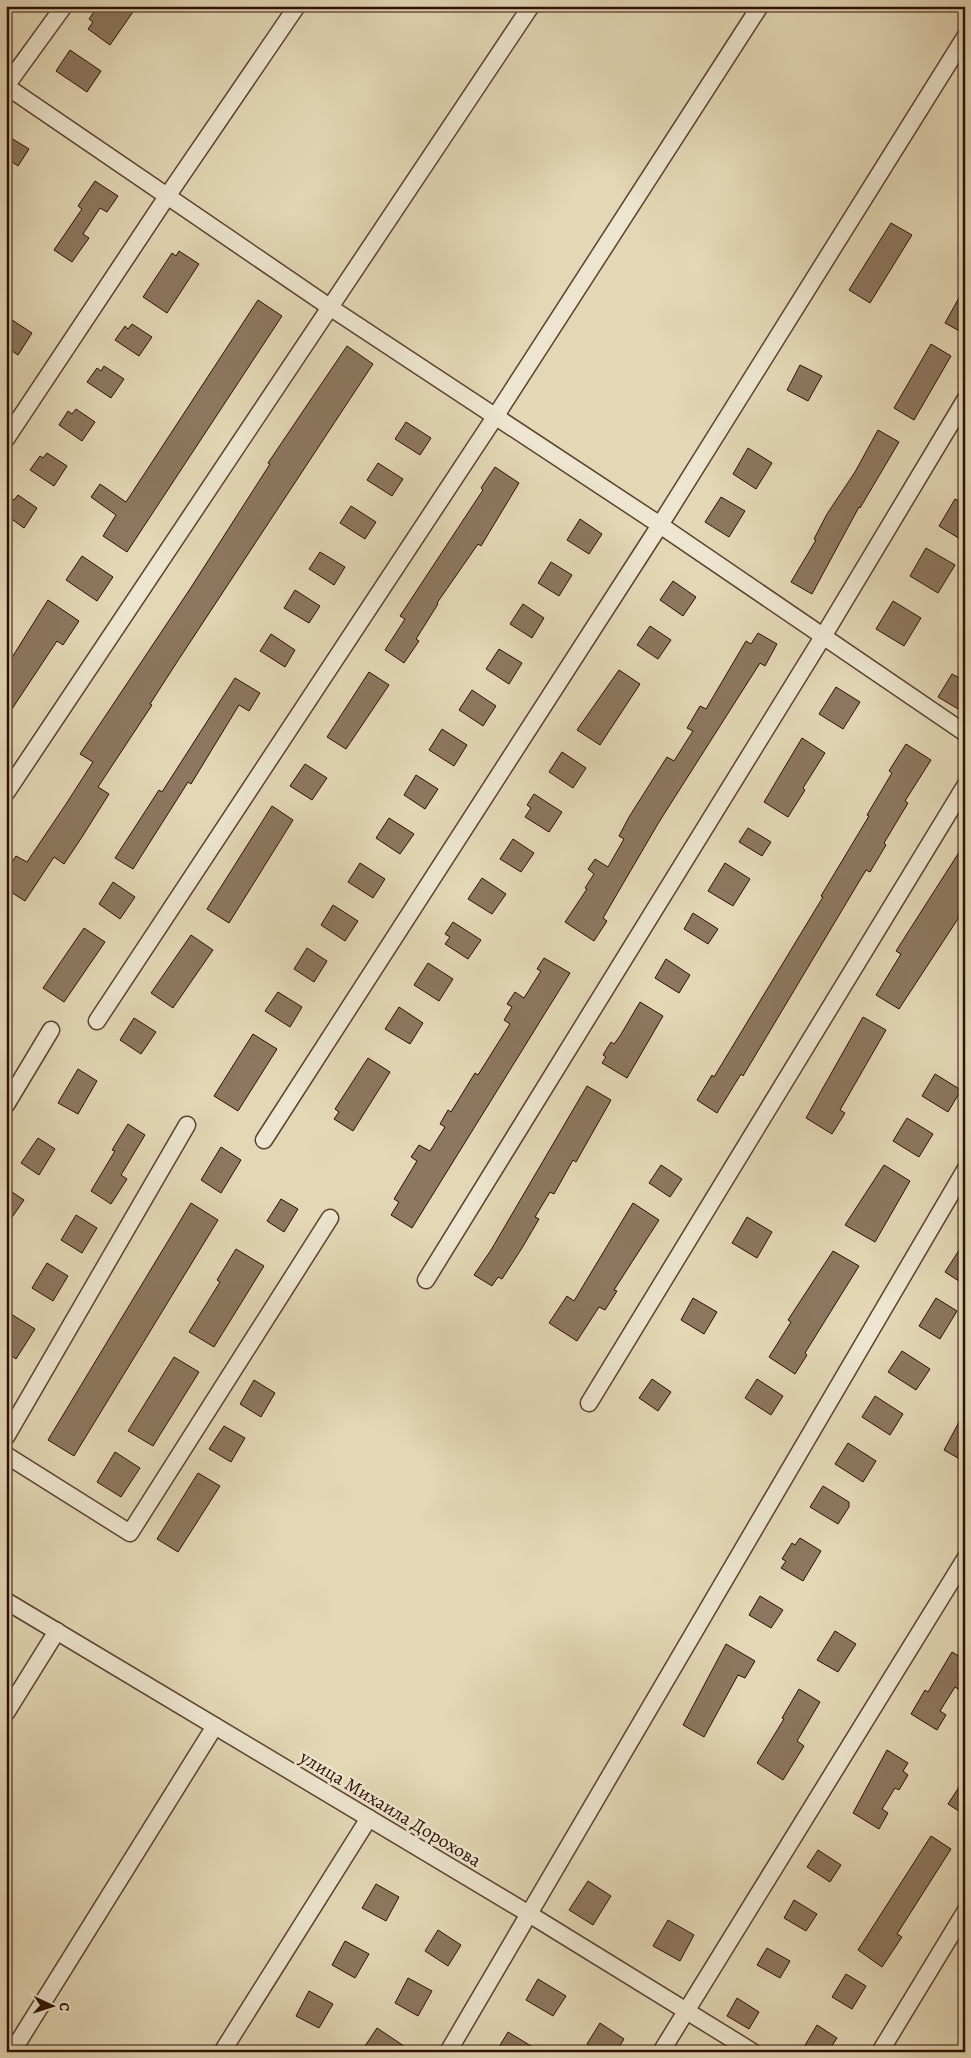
<svg xmlns="http://www.w3.org/2000/svg" width="971" height="2058" font-family="Alegreya,serif">
<style>
.building{fill:#8d7760;stroke:#2f0f04}
.lines{fill:none;stroke-linecap:round;stroke-linejoin:round}
.minor-casing{stroke:#5c4130;stroke-width:19}
.minor{stroke:#ede5cf;stroke-width:16}
.labels{text-anchor:middle;stroke-width:5;stroke-linejoin:round;paint-order:stroke}
.street-label{font-size:19px;fill:#2f0f04;stroke:#ede5cf}
</style>
<rect width="100%" height="100%" fill="#e3d7b5"/>
<filter id="stains"><feTurbulence type="fractalNoise" baseFrequency=".004" numOctaves="4"/><feColorMatrix values="0 0 0 0 .2 0 0 0 0 .09 0 0 0 0 .02 0 0 0 .5 -.17"/></filter>
<radialGradient id="worn" r=".72"><stop offset=".6" stop-color="#630" stop-opacity="0"/><stop offset="1" stop-color="#630" stop-opacity=".3"/></radialGradient>
<g class="building">
<polygon points="98,6 137,6 110,45 88,29 93,22 89,19"/>
<polygon points="70,50 101,71 87,92 56,71"/>
<polygon points="6,135 29,149 18,166 6,158"/>
<polygon points="95,181 118,196 107,212 100,208 83,234 89,238 72,262 54,250 82,209 78,206"/>
<polygon points="891,223 912,235 870,303 849,290"/>
<polygon points="179,251 199,264 167,313 143,297 172,253 176,256"/>
<polygon points="965,287 965,334 945,323"/>
<polygon points="258,300 282,316 127,552 103,536 116,515 91,497 100,484 126,502"/>
<polygon points="6,316 32,333 18,355 6,347"/>
<polygon points="132,324 152,337 139,356 115,340 125,326 128,329"/>
<polygon points="931,344 951,356 914,420 894,408"/>
<polygon points="347,346 373,364 177,662 150,704 152,705 98,787 109,794 82,837 64,864 54,857 25,901 6,889 6,871 16,856 27,862 66,804 93,762 80,754 190,589 270,464 268,463"/>
<polygon points="800,365 822,376 808,401 787,390"/>
<polygon points="104,366 124,379 111,398 87,382 97,368 101,371"/>
<polygon points="76,409 95,422 82,441 59,425 68,411 72,414"/>
<polygon points="406,422 431,438 420,455 395,439"/>
<polygon points="878,430 899,442 860,508 859,507 812,594 791,582 816,540 814,539 827,514 855,472"/>
<polygon points="748,448 772,463 756,489 733,474"/>
<polygon points="47,453 67,466 54,486 30,470 40,456 43,458"/>
<polygon points="378,463 403,479 392,496 367,480"/>
<polygon points="495,467 519,483 481,546 478,544 437,603 438,604 416,639 419,641 404,663 385,650 405,619 400,616 483,490 481,488"/>
<polygon points="6,495 14,500 18,495 37,508 24,528 6,515"/>
<polygon points="721,497 745,511 729,537 705,522"/>
<polygon points="955,499 965,504 965,542 939,526"/>
<polygon points="351,506 376,522 365,539 340,523"/>
<polygon points="580,519 602,534 589,554 567,540"/>
<polygon points="926,548 955,565 938,593 910,576"/>
<polygon points="320,552 345,567 334,585 309,569"/>
<polygon points="82,556 113,577 97,601 66,580"/>
<polygon points="551,562 572,575 559,596 538,583"/>
<polygon points="673,581 696,597 683,616 660,600"/>
<polygon points="295,590 320,606 309,623 284,608"/>
<polygon points="48,600 79,621 63,645 57,641 6,718 6,667"/>
<polygon points="893,601 921,618 904,646 876,629"/>
<polygon points="523,604 544,618 532,638 510,624"/>
<polygon points="650,626 671,640 658,659 637,645"/>
<polygon points="758,633 777,644 765,666 760,663 659,822 603,918 607,921 594,941 565,922 587,889 585,888 594,874 588,869 595,859 608,867 624,839 619,836 629,817 667,757 674,761 693,731 687,728 700,706 706,709 746,641 751,644"/>
<polygon points="271,634 295,650 285,667 260,651"/>
<polygon points="499,649 522,663 509,684 486,669"/>
<polygon points="619,670 640,684 600,745 577,730"/>
<polygon points="369,672 389,685 346,749 327,737"/>
<polygon points="952,674 965,681 965,713 938,697"/>
<polygon points="235,678 260,693 249,711 239,705 191,784 188,782 133,869 115,858 159,790 162,792"/>
<polygon points="836,687 860,702 843,729 819,714"/>
<polygon points="472,690 496,706 483,726 459,710"/>
<polygon points="442,729 467,745 454,766 429,750"/>
<polygon points="802,738 825,753 803,788 805,790 788,817 764,802"/>
<polygon points="906,744 931,760 905,801 908,803 884,843 886,845 870,872 866,870 743,1076 741,1074 717,1113 697,1100 712,1075 714,1077 823,897 821,896 869,816 867,815 892,773 889,771"/>
<polygon points="562,752 586,768 573,788 549,772"/>
<polygon points="305,764 327,778 312,800 290,786"/>
<polygon points="416,775 438,789 425,809 404,795"/>
<polygon points="534,794 562,812 549,832 525,817 531,808 527,805"/>
<polygon points="272,806 293,820 229,923 207,909"/>
<polygon points="389,818 414,834 400,854 376,838"/>
<polygon points="748,828 771,842 762,856 739,842"/>
<polygon points="513,839 534,853 521,872 500,859"/>
<polygon points="965,843 965,908 899,1009 876,995 901,954 896,951"/>
<polygon points="360,863 385,879 373,898 348,882"/>
<polygon points="725,863 750,879 733,906 708,891"/>
<polygon points="482,878 506,894 492,914 468,899"/>
<polygon points="113,882 135,897 120,919 99,904"/>
<polygon points="333,905 358,921 345,941 321,925"/>
<polygon points="693,913 718,929 708,944 684,929"/>
<polygon points="453,922 481,940 468,959 445,944 450,937 445,934"/>
<polygon points="84,928 105,942 64,1002 43,988"/>
<polygon points="191,935 213,950 173,1008 151,993"/>
<polygon points="307,948 327,961 314,982 294,969"/>
<polygon points="544,958 570,973 412,1228 391,1215 399,1202 394,1199 417,1161 411,1157 419,1145 430,1151 445,1127 440,1124 448,1110 451,1112 475,1073 478,1075 510,1024 504,1020 512,1007 507,1004 515,992 524,998 541,971 537,969"/>
<polygon points="666,959 690,975 679,993 655,978"/>
<polygon points="428,963 453,979 439,1001 414,985"/>
<polygon points="278,992 302,1007 290,1027 265,1011"/>
<polygon points="640,1002 663,1016 627,1078 602,1063 606,1057 603,1055 611,1042 614,1044 620,1036"/>
<polygon points="399,1007 423,1023 410,1044 385,1029"/>
<polygon points="863,1017 886,1030 840,1110 845,1113 832,1134 806,1118"/>
<polygon points="134,1018 156,1032 141,1054 120,1040"/>
<polygon points="253,1034 277,1049 238,1111 214,1096"/>
<polygon points="368,1058 390,1072 353,1131 334,1119 339,1112 335,1109"/>
<polygon points="78,1069 97,1081 78,1114 58,1103"/>
<polygon points="935,1074 961,1090 948,1112 922,1096"/>
<polygon points="587,1086 611,1100 576,1162 573,1160 554,1194 550,1192 535,1217 539,1219 522,1248 502,1279 498,1277 492,1286 474,1275 491,1250"/>
<polygon points="907,1118 933,1134 919,1157 893,1141"/>
<polygon points="128,1124 145,1135 121,1175 127,1179 111,1204 91,1191 115,1151 112,1150"/>
<polygon points="38,1138 55,1149 39,1175 21,1163"/>
<polygon points="221,1147 241,1160 221,1193 201,1180"/>
<polygon points="661,1165 682,1179 670,1197 649,1183"/>
<polygon points="884,1165 910,1181 875,1242 845,1225"/>
<polygon points="6,1188 24,1200 6,1226"/>
<polygon points="281,1199 298,1209 284,1232 267,1221"/>
<polygon points="191,1203 218,1220 74,1456 48,1440"/>
<polygon points="633,1203 659,1220 614,1290 617,1291 605,1310 599,1307 577,1341 549,1323 567,1296 574,1301"/>
<polygon points="76,1215 97,1228 82,1253 61,1240"/>
<polygon points="747,1217 772,1232 757,1258 732,1243"/>
<polygon points="965,1241 965,1285 945,1272"/>
<polygon points="236,1249 264,1266 214,1347 189,1332 220,1282 217,1280"/>
<polygon points="833,1251 859,1266 805,1353 807,1355 795,1374 769,1357 791,1322 788,1320"/>
<polygon points="47,1263 68,1276 53,1301 32,1288"/>
<polygon points="693,1298 717,1312 704,1334 681,1320"/>
<polygon points="936,1298 957,1311 940,1339 919,1326"/>
<polygon points="11,1314 35,1329 16,1359 6,1352 6,1321"/>
<polygon points="902,1351 930,1369 916,1390 888,1372"/>
<polygon points="174,1357 199,1372 153,1446 128,1431"/>
<polygon points="652,1379 671,1392 658,1411 639,1398"/>
<polygon points="757,1379 783,1396 771,1415 745,1398"/>
<polygon points="254,1380 275,1393 261,1417 240,1404"/>
<polygon points="875,1396 903,1414 890,1435 862,1417"/>
<polygon points="965,1411 965,1462 944,1450"/>
<polygon points="224,1426 245,1438 231,1462 209,1449"/>
<polygon points="848,1443 876,1461 863,1482 835,1464"/>
<polygon points="115,1452 140,1468 121,1497 97,1482"/>
<polygon points="198,1473 220,1486 178,1552 157,1539"/>
<polygon points="823,1486 849,1502 849,1507 838,1524 810,1507"/>
<polygon points="800,1538 821,1551 803,1581 781,1568 786,1561 782,1559 792,1543 795,1545"/>
<polygon points="760,1596 783,1610 771,1628 749,1615"/>
<polygon points="835,1631 856,1644 838,1672 817,1660"/>
<polygon points="726,1644 755,1661 745,1678 738,1675 704,1737 683,1725"/>
<polygon points="952,1652 965,1660 965,1693 955,1687 940,1711 946,1715 937,1730 911,1714 925,1690 928,1692"/>
<polygon points="799,1689 820,1702 797,1741 804,1746 783,1780 757,1763 784,1719 782,1718"/>
<polygon points="887,1750 908,1763 903,1771 908,1775 899,1790 895,1788 882,1809 888,1813 879,1829 853,1813"/>
<polygon points="965,1778 965,1815 948,1804"/>
<polygon points="931,1836 951,1849 897,1934 902,1937 882,1967 858,1950"/>
<polygon points="818,1850 841,1865 830,1882 807,1867"/>
<polygon points="588,1881 611,1896 593,1925 569,1910"/>
<polygon points="376,1884 399,1897 386,1921 362,1908"/>
<polygon points="794,1900 817,1914 806,1931 784,1918"/>
<polygon points="668,1920 694,1935 680,1961 653,1946"/>
<polygon points="438,1930 461,1945 448,1966 425,1951"/>
<polygon points="345,1941 369,1954 355,1978 332,1965"/>
<polygon points="767,1948 790,1961 780,1978 757,1965"/>
<polygon points="846,1974 866,1986 852,2009 832,1997"/>
<polygon points="408,1978 432,1991 418,2016 395,2003"/>
<polygon points="538,1979 566,1996 553,2016 526,2000"/>
<polygon points="309,1991 333,2004 319,2028 296,2016"/>
<polygon points="737,1998 759,2012 749,2029 727,2016"/>
<polygon points="600,2023 624,2039 616,2052 599,2052 587,2044"/>
<polygon points="817,2025 837,2038 828,2052 801,2052"/>
<polygon points="377,2028 413,2052 361,2052"/>
<polygon points="508,2032 541,2052 496,2052"/>
</g>
<g class="lines">
<defs>
<g id="minor">
<polyline points="6,86 331,308 660,525 965,733"/>
<polyline points="6,86 64,6"/>
<polyline points="6,439 168,195 297,6"/>
<polyline points="6,793 531,6"/>
<polyline points="97,1021 495,417 760,6"/>
<polyline points="6,1105 51,1030"/>
<polyline points="264,1140 660,525 965,37"/>
<polyline points="426,1280 824,635 965,400"/>
<polyline points="589,1403 965,786"/>
<polyline points="6,1437 187,1125"/>
<polyline points="6,1455 130,1533 330,1218"/>
<polyline points="6,1601 529,1914 753,2052"/>
<polyline points="6,1713 57,1631"/>
<polyline points="12,2052 215,1726"/>
<polyline points="222,2052 369,1818"/>
<polyline points="448,2052 965,1170"/>
<polyline points="661,2052 965,1559"/>
<polyline points="880,2052 965,1912"/>
</g>
</defs>
<use href="#minor" class="minor-casing"/>
<use href="#minor" class="minor"/>
</g>
<g class="labels">
<g class="street-label">
<text transform="translate(391 1808) rotate(31)" y="7">улица Михаила Дорохова</text>
</g>
</g>
<rect width="971" height="2058" fill="none" stroke="#e3d7b5" stroke-width="25"/>
<rect x="8" y="8" width="956" height="2043" fill="none" stroke="#2f0f04" stroke-width="2.5"/>
<rect x="12" y="12" width="946" height="2033" fill="none" stroke="#2f0f04"/>
<g transform="translate(52 2006) rotate(94)" stroke="#ede5cf" stroke-width="4" paint-order="stroke">
<path d="M0-4L9 19L0 12L-9 19Z" fill="#2f0f04"/>
<text y="-8" font-size="14" font-weight="bold" text-anchor="middle" fill="#2f0f04">С</text>
</g>
<rect width="100%" height="100%" filter="url(#stains)"/>
<rect width="100%" height="100%" fill="url(#worn)"/>
</svg>
